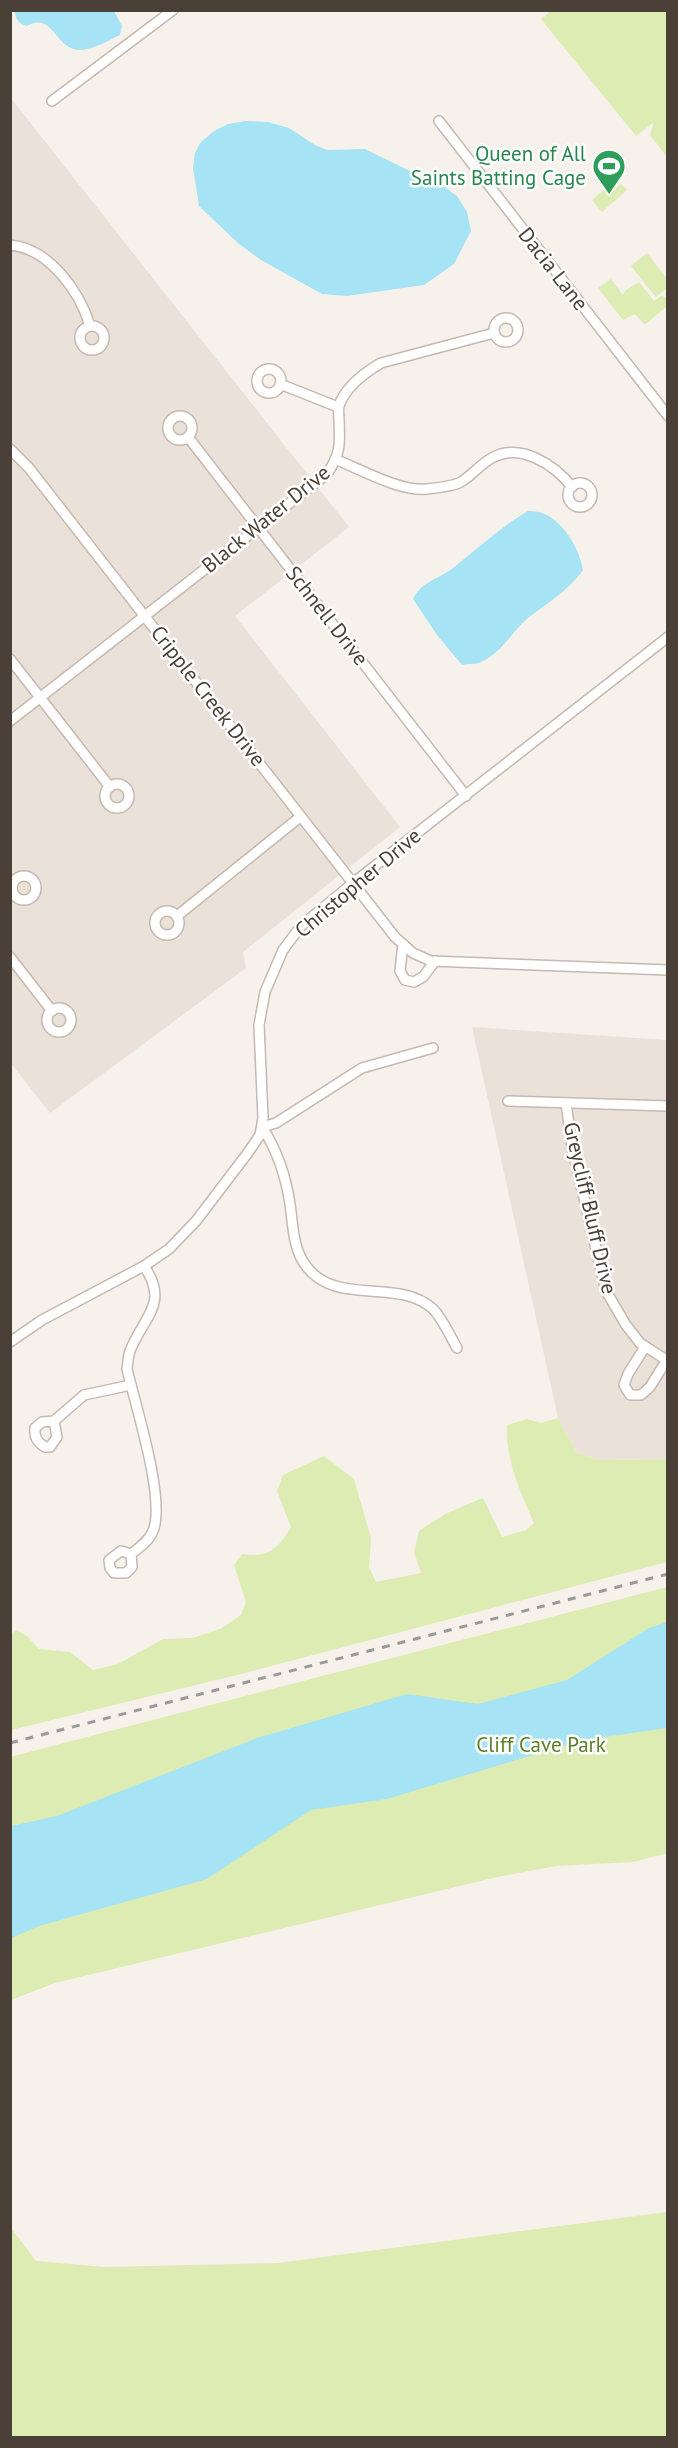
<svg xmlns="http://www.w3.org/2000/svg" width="678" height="2448" font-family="'PT Sans',sans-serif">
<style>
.residential{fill:#eae1d9}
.green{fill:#ddecb2}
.water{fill:#a6e3f4}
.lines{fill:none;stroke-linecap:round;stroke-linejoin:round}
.minor-casing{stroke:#c5b9b0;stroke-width:12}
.minor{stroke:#fff;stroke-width:9}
.rail{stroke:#9a9a9a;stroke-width:3;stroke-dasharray:8 8;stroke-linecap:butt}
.labels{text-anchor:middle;stroke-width:5;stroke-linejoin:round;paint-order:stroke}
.leisure-label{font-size:21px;fill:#27864d;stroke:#fff;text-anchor:end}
.street-label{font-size:21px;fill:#4b4038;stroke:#fff}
.park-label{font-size:21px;fill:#5a8127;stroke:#fff}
</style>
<rect width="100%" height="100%" fill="#f6f1eb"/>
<g class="residential">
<polygon points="10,97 349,527 235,616 400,827 243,952 246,968 50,1113 10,1062"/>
<polygon points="472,1027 667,1040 667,1459 598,1460 577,1453 558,1418"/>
</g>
<g class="green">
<polygon points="551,11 667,11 667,157 650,135 654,122 636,136 541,19"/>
<polygon points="610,184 615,189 621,184 627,190 602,212 592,200"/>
<polygon points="647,253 667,279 667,288 656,297 631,266"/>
<polygon points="611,279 623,295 625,291 639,282 654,301 661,296 667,297 667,306 647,323 644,324 635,314 623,320 598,288"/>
<path d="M 558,1418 L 577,1453 L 598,1460 L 667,1459 L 667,1562 L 237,1675 L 11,1730 L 11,1634 L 17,1630 L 28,1637 L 39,1649 L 70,1652 L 93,1670 L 118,1664 L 163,1639 L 193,1638 L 222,1628 L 241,1615 L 246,1602 L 234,1565 L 242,1554 C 268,1558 278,1549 291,1527 L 277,1491 L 283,1475 L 324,1456 L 354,1479 L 371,1538 L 369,1567 L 376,1582 L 421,1573 L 414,1552 L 419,1531 L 445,1514 L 483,1498 L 502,1537 L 526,1530 L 534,1523 C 521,1493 505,1459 507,1425 L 527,1419 L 541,1423 Z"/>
<polygon points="667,1587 668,1853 633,1862 556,1866 497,1877 55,1983 11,2000 10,1757"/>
<polygon points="667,2212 667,2437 11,2437 11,2228 36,2261 104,2267 278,2263"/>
</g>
<g class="water">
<path d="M 15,11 L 114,11 L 122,26 L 120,35 C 107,41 93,50 79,50 C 55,49 53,11 27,26 C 19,24 15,19 15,11 Z"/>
<polygon points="246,121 268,122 289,128 315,145 327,150 365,149 416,174 435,180 457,196 467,212 471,231 454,264 424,285 347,296 322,294 261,260 239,244 199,206 193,168 195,153 200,143 214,131 228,124"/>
<path d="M 528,511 C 557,509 579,545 583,570 C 569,590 548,603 529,617 C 512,631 502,653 481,662 C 475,665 468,663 462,665 L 437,635 L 413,599 C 422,581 439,579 453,568 C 478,549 500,527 528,511 Z"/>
<polygon points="667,1622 667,1728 583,1740 387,1799 311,1810 207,1879 39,1926 11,1938 11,1826 57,1816 257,1738 407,1694 478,1704 567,1680 649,1628"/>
</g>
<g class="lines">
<defs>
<g id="minor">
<polyline points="52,101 173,10"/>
<polyline points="439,121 668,416"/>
<path d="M 10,245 C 49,248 80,292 90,326"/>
<circle cx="506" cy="330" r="12"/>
<circle cx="92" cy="338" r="12"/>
<circle cx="269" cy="381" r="12"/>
<polyline points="280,384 338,407"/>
<circle cx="180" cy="428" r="12"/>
<polyline points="188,437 466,796"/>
<polyline points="10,449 29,468 395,937 413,953 431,961 668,970"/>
<path d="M 337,460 C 362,470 401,492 427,489 C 437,488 451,486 459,483 C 471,477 480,464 492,458 C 520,442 555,465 572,487"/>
<circle cx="580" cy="495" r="12"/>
<polyline points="10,659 110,787"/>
<path d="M 10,721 L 327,474 C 341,453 340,444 339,420 C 339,416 338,410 339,406 C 345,387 364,373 381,363 L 494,333"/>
<circle cx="117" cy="796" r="12"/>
<circle cx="24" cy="888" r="12"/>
<circle cx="167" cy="923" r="12"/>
<polyline points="177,916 300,817"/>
<polyline points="403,944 400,971 405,980 414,982 423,977 435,961"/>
<polyline points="10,957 52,1011"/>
<circle cx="59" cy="1020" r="12"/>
<path d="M 433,1048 L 362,1068 L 276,1123 L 262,1127 C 277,1150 286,1177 290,1204 C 293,1225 293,1249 306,1266 C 336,1307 399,1277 433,1309 C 443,1319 450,1336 457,1348"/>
<polyline points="508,1101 668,1106"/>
<polyline points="566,1103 572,1147 606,1291 626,1325 640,1343 668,1361"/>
<polyline points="10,1342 42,1320 144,1266 169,1249 196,1221 247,1154 260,1135 263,1118 259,1025 265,992 283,950 301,926 353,883 668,637"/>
<polyline points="645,1347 628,1374 624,1385 630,1395 641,1395 650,1387 666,1361"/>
<path d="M 54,1421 L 42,1422 L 35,1428 C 34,1437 37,1442 45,1447 L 50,1447 L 57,1437 L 54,1421 L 84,1395 L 131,1385"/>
<path d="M 131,1554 L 132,1567 L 126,1573 L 114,1573 L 110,1568 L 109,1560 L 121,1551 L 131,1554 C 139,1548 149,1541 153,1531 C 166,1500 135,1404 127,1369 C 128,1363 128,1356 130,1351 C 143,1317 170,1304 144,1266"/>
</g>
</defs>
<use href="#minor" class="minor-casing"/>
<use href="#minor" class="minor"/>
<polyline class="rail" points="10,1743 668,1574"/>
</g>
<defs>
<symbol id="stadium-pin" viewBox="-11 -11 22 30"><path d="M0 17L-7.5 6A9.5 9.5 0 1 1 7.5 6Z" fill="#2e9e5b" stroke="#fff"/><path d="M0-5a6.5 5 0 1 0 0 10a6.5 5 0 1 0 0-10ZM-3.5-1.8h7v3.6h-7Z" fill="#fff"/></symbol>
</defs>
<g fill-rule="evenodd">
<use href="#stadium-pin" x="590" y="147" width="38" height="52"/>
</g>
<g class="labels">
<g class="leisure-label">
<text x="586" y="161">Queen of All<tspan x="586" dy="24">Saints Batting Cage</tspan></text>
</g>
<g class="street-label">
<text transform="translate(553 269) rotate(52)" y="7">Dacia Lane</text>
<text transform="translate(266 519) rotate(-39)" y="7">Black Water Drive</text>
<text transform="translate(327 616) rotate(52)" y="7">Schnell Drive</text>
<text transform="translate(208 696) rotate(52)" y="7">Cripple Creek Drive</text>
<text transform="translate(358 883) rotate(-40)" y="7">Christopher Drive</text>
<text transform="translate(590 1208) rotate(77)" y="7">Greycliff Bluff Drive</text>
</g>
<g class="park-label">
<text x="541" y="1752">Cliff Cave Park</text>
</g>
</g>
<rect width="678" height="2448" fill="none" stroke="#4b4038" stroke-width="24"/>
</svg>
